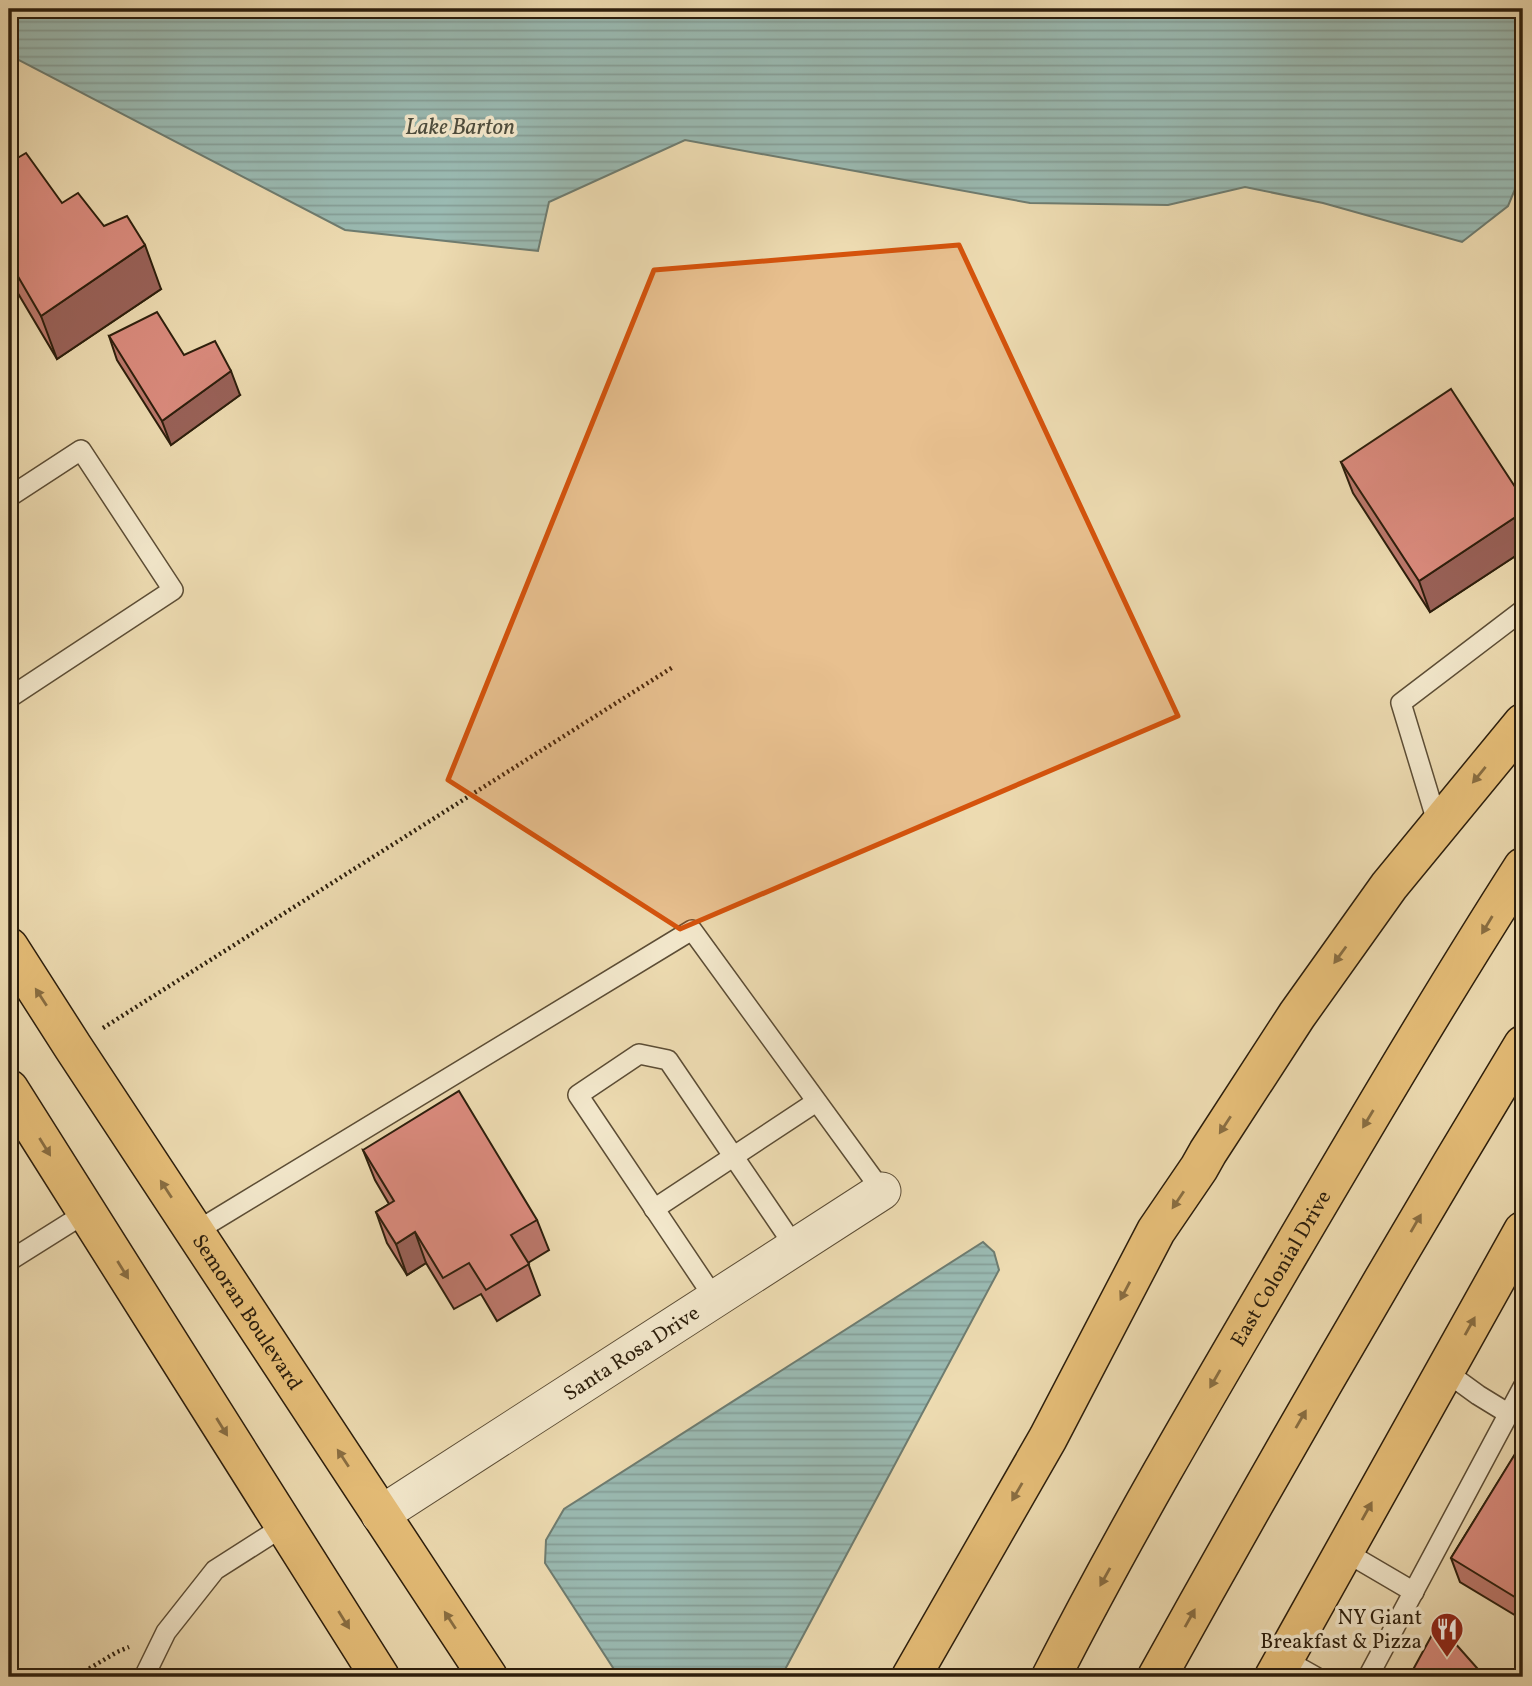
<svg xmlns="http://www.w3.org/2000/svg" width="1532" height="1686" font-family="Vollkorn,serif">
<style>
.water{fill:url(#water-rules);stroke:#6e7c70;stroke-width:2}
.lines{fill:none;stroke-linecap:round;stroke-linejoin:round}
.lane-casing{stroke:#5c4d35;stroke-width:22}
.street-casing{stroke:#5c4d35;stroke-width:39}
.primary-casing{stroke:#2c1e0c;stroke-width:41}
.highway-casing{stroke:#2c1e0c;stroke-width:41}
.path{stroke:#2c1e0c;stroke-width:4.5;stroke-dasharray:2 3.5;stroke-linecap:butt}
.lane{stroke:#f3e8cc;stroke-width:19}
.street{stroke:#f3e8cc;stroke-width:37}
.primary{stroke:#e6be78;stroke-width:38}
.highway{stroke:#e6be78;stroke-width:38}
.wall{fill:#bc786c;stroke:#2c1e0c;stroke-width:2}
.shaded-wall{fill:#996158;stroke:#2c1e0c;stroke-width:2}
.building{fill:#db8b7e;stroke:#2c1e0c;stroke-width:2}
.oneway{fill:#896e42}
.marked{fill:#d5530c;fill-opacity:0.2;stroke:#d5530c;stroke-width:5;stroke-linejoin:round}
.labels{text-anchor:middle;stroke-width:7;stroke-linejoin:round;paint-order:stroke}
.street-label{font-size:21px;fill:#2c1e0c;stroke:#f3e8cc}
.poi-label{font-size:21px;fill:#2c1e0c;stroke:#f3e8cc;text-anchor:end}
.water-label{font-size:23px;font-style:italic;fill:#4d4d3e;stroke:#f3e8cc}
</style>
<defs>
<pattern id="water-rules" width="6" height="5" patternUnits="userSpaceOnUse" patternTransform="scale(1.75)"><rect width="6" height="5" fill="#9abab2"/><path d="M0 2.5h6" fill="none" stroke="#859f98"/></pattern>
</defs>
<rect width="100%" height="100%" fill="#eddbb1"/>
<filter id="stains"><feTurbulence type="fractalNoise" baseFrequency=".00286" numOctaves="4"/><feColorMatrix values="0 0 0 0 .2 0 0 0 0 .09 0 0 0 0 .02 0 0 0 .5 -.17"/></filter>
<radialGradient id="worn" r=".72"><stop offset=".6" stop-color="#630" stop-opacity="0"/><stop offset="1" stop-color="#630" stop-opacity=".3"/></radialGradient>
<g class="water">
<polygon points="9,9 1523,9 1523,170 1508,206 1462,242 1323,203 1245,187 1168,205 1030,203 685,140 549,202 538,251 345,230 9,55"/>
<polygon points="983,1242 994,1252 999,1270 781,1677 619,1677 545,1563 546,1540 564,1509"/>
</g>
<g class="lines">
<defs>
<g id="lane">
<polyline points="9,497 81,450 173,590 9,698"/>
<polyline points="1438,825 1401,703 1523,610"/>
<polyline points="654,1209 816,1102"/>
<polyline points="195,1232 692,930 882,1191"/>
<polyline points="9,1261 87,1212"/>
<polyline points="715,1299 578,1095 639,1054 668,1060 795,1247"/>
<polyline points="1445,1371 1478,1395 1509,1414"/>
<polyline points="1344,1551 1414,1592"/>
<polyline points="1284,1659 1316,1677"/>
<polyline points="144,1677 166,1632 215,1570 284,1526"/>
<polyline points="1368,1677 1523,1387"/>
</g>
<g id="street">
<path id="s1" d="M 380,1515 L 882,1191"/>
</g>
<g id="primary">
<path id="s2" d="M 9,947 L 73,1047 L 488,1677"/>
<polyline points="9,1089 380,1677"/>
</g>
<g id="highway">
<polyline points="911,1677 1048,1438 1156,1231 1199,1168 1208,1152 1297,1015 1389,886 1523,723"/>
<path id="s3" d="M 1051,1677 C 1124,1534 1206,1395 1287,1257 C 1364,1126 1441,995 1523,867"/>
<path d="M 1157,1677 C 1275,1464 1397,1253 1523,1045"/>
<polyline points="1274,1677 1523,1231"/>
</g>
</defs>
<use href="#lane" class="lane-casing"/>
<use href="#street" class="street-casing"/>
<use href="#primary" class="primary-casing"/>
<use href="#highway" class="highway-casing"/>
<g class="path">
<polyline points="103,1028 673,667"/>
<polyline points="75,1677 117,1652 129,1647"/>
</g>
<use href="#lane" class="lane"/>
<use href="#street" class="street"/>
<use href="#primary" class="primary"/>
<use href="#highway" class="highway"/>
</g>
<g class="wall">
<polygon points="9,163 62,203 104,226 161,289 57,359 16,290 9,269"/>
<polygon points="109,336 184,355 240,395 171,445 117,360"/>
<polygon points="1341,462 1523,499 1523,551 1430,612 1353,493"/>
<polygon points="363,1150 537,1220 549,1250 528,1263 540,1295 497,1321 481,1294 454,1309 426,1263 407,1275 387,1243 376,1212 389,1204 375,1180"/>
<polygon points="1523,1442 1523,1620 1460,1582 1451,1558"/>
</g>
<g class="shaded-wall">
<polygon points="9,227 19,255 9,261"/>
<polygon points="145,245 161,289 57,359 41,316"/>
<polygon points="231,371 240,395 171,445 162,421"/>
<polygon points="1523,512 1523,551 1430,612 1419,581"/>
<polygon points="415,1232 426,1263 407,1275 396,1244"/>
</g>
<g class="building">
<polygon points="26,153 62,203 78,193 104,226 127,216 145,245 41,316 9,261 9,241 17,236 9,222 9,163"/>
<polygon points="157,312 184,355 215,341 231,371 162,421 109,336"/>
<polygon points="1451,389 1523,499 1523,512 1419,581 1341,462"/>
<polygon points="459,1091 537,1220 511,1235 529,1264 486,1290 469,1263 443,1278 415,1232 396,1244 376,1212 394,1201 363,1150"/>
<polygon points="1523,1441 1523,1602 1451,1558"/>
<polygon points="1438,1624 1485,1677 1409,1677"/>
</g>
<defs><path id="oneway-solid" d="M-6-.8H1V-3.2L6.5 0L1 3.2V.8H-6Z" transform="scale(1.75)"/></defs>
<g class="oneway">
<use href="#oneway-solid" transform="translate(1479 775) rotate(129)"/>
<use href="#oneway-solid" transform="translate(1487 925) rotate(121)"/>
<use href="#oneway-solid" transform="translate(1340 955) rotate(126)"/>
<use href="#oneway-solid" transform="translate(41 997) rotate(-123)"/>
<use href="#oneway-solid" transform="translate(1368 1119) rotate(121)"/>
<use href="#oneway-solid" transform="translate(1225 1125) rotate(123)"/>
<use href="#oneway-solid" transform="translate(45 1147) rotate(58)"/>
<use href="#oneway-solid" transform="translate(166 1189) rotate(-123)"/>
<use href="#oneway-solid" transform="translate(1178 1200) rotate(124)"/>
<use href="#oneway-solid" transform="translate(1416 1223) rotate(-60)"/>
<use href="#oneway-solid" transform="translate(123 1270) rotate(58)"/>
<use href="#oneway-solid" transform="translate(1125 1291) rotate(118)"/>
<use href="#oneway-solid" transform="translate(1470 1326) rotate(-61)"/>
<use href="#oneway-solid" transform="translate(1215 1379) rotate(120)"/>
<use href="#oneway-solid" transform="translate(1301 1419) rotate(-60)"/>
<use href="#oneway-solid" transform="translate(222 1427) rotate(58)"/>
<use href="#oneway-solid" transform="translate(343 1458) rotate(-123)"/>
<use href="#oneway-solid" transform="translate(1017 1492) rotate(120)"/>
<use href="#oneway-solid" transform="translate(1367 1511) rotate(-61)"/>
<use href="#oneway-solid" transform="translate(1105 1577) rotate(119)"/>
<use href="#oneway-solid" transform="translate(1190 1618) rotate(-61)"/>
<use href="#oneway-solid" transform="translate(344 1620) rotate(58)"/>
<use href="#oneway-solid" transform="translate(450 1620) rotate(-123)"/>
</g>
<path class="marked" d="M 959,245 L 1178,716 L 680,929 L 448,780 L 654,270 Z"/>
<defs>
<symbol id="restaurant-pin" viewBox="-11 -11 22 30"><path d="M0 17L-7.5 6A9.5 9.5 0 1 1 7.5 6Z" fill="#8f2418" stroke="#f3e8cc"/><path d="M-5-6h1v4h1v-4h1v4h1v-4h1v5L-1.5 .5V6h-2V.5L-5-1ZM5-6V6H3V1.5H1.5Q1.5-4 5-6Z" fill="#fff"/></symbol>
</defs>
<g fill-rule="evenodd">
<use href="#restaurant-pin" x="1428" y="1610" width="38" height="52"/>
</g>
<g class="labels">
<g class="street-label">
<text dy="7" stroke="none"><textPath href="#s3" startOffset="469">East Colonial Drive</textPath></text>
<text dy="7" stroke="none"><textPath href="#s2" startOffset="436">Semoran Boulevard</textPath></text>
<text dy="7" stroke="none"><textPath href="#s1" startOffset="299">Santa Rosa Drive</textPath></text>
</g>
<g class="poi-label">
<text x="1422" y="1624">NY Giant<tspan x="1422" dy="24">Breakfast &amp; Pizza</tspan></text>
</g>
<g class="water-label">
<text x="460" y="134">Lake Barton</text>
</g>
</g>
<rect width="1532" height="1686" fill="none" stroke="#eddbb1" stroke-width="35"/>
<rect x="10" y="10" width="1511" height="1665" fill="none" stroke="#2c1e0c" stroke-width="3.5"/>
<rect x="18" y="18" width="1497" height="1651" fill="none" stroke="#2c1e0c" stroke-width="2"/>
<rect width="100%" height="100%" filter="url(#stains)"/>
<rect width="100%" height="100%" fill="url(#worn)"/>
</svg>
